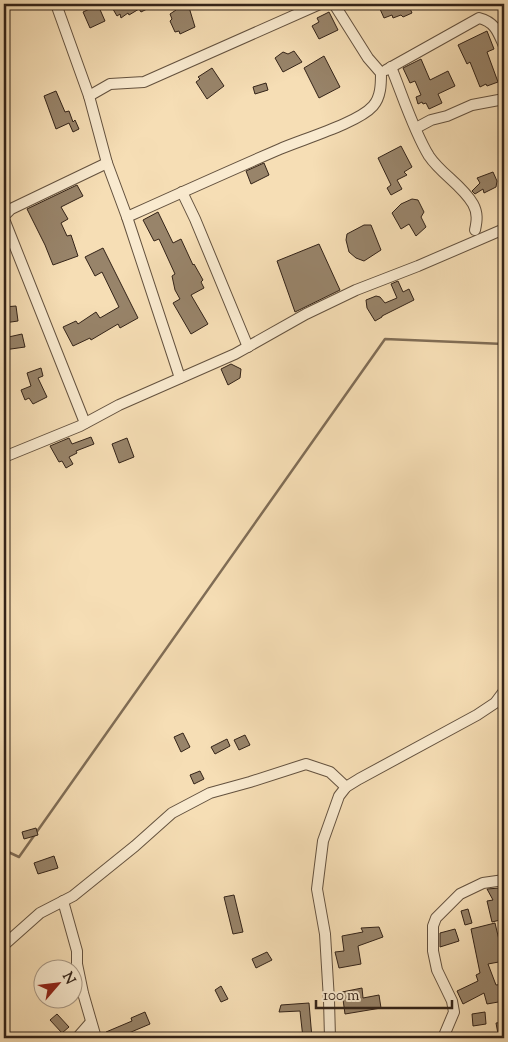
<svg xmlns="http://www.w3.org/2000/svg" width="508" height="1042" font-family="'Sorts Mill Goudy',serif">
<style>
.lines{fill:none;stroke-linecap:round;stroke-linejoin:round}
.stream{stroke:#806d56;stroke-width:2.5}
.building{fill:#98846a;stroke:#332318}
.minor-casing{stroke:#64523f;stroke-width:12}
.minor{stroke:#f9eacf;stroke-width:10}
</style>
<rect width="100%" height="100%" fill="#f6deb5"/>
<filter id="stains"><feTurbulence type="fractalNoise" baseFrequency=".004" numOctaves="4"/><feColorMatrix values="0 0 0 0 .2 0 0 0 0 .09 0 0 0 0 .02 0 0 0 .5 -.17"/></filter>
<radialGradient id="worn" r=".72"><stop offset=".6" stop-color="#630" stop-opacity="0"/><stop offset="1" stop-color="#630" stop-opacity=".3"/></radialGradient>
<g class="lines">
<polyline class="stream" points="4,850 19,857 385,339 504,344"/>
</g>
<g class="building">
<polygon points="110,4 148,4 145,6 147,9 141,12 139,9 129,15 128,13 121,18 120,14 117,16"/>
<polygon points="173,4 188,4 195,27 180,34 179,31 175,32 170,21 172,19 170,14 176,10"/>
<polygon points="386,4 408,4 412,13 403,17 401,15 393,18 392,15 384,18 380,9 387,6"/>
<polygon points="98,5 105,21 90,28 83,12"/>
<polygon points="329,12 338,30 319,39 312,26 319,22 317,18"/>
<polygon points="487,31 494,49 487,52 498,82 487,86 486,84 480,87 470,62 467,64 458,45"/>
<polygon points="294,51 302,62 283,72 275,58 283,52 288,54"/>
<polygon points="324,56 340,87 319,98 304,68"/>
<polygon points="421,59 430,80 448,71 455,86 438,94 442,103 429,109 426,103 423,104 422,102 418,104 416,97 421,95 415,81 410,83 403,68"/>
<polygon points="212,68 224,86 207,99 196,82 200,79 198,77"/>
<polygon points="266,83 268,90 255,94 253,87"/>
<polygon points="56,91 65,112 69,111 73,122 75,120 79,129 73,132 69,123 56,129 44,96"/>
<polygon points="401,146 412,167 404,172 407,175 397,180 402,189 391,195 387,188 391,185 378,158"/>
<polygon points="264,163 269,175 251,184 246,171"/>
<polygon points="493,172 497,181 496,187 484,193 483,189 475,194 472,191 480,183 477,178"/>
<polygon points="77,185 83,196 61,207 68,219 61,223 67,236 71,235 78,256 53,265 45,245 27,209"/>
<polygon points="412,199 418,200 424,212 421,217 426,227 416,236 409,224 401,229 392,213 401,204"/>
<polygon points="158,212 173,243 181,239 193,265 194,264 203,280 201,282 204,288 191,295 208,324 191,334 173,303 180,299 175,290 172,276 175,274 159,239 154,241 143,220"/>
<polygon points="364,225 371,225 381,250 364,261 356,258 349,252 346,240 347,234"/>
<polygon points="319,244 340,290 295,312 277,261"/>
<polygon points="103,248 138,318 120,328 118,324 91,340 90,338 73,346 63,327 76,321 78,324 96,312 100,318 119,307 102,272 95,276 85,257"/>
<polygon points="398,281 403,292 409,289 414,300 382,316 382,317 375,321 367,308 366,300 376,296 380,297 385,303 397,298 391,284"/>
<polygon points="16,306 18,321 4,323 4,307"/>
<polygon points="22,334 25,347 4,350 4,338"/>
<polygon points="231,364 241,369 240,378 228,385 221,369"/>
<polygon points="41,368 43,376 38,378 47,397 33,404 29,398 25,400 21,390 31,386 27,373"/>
<polygon points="91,437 94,444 76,451 77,453 69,457 73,464 66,468 62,461 59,462 50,446 69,438 72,444"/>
<polygon points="127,438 134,457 119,463 112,444"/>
<polygon points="183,733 190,747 181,752 174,737"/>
<polygon points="245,735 250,745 239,750 234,740"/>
<polygon points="227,739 230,746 215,754 211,747"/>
<polygon points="200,771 204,779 194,784 190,775"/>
<polygon points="36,828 38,835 24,839 22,832"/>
<polygon points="54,856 58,868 38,874 34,863"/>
<polygon points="500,888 504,919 492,922 487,901 493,900 487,889"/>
<polygon points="234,895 243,932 233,934 224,897"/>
<polygon points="468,909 472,923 465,925 461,911"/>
<polygon points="495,923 504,961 488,964 496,985 504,984 504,1001 487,1004 484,993 463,1004 457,991 478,981 476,975 480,973 471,929"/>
<polygon points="379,927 383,937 358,946 361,964 339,968 335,952 344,951 342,936 363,932 361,928"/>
<polygon points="455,929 459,941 440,947 440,933"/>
<polygon points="267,952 272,960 256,968 252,959"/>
<polygon points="221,986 228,999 221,1002 215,990"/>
<polygon points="362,988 363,998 379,995 381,1008 345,1014 342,992"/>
<polygon points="309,1003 312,1038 303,1038 300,1011 279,1012 281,1005"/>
<polygon points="145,1012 150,1024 117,1038 108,1038 106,1032 132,1021 131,1018"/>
<polygon points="485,1012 486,1024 473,1026 472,1014"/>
<polygon points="57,1014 69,1027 62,1033 50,1020"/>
<polygon points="504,1022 504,1034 498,1034 496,1023"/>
</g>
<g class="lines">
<defs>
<g id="minor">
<polyline points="56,4 89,96 107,163 127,217 180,378"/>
<path d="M 391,67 C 402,94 414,132 429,156 C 441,174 462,185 473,204 C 478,213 477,221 475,230"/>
<path d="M 386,70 L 479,18 C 495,22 498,32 504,46"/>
<polyline points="89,96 110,84 144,82 320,4"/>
<polyline points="416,128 431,120 447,116 472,105 504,99"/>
<polyline points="182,192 195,219 248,347"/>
<path d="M 127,217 C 178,194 229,171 280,149 C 303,139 358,123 373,106 C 381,97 381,84 381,73 L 368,58 L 334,4"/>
<polyline points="85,423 4,219 5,215 11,209 107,163"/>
<polyline points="4,457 80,426 119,405 235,354 306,314 356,290 418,266 504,229"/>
<polyline points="63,901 77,951 77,964 83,993 96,1038"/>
<polyline points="4,945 40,913 73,896 135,846 172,813 210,793 250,782 306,764 330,772 346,787"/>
<polyline points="77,1038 91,1022"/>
<polyline points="330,1038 329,1000 325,934 317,889 323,841 339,796 346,787 359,779 477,715 495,703 504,691"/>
<polyline points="443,1038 454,1012 452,1001 437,970 433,951 433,926 436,918 460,894 483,883 504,880"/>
</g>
</defs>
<use href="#minor" class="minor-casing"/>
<use href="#minor" class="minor"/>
</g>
<rect width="508" height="1042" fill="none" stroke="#f6deb5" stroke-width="20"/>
<rect x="5" y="5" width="498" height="1032" fill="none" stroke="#332318" stroke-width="2.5"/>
<rect x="10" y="10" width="488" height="1022" fill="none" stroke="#332318"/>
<g transform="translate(58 984) rotate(62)"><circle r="24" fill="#f9eacf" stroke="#aa9a86"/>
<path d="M0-4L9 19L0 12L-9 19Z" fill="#8f2418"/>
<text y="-8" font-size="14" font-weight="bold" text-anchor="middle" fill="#332318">N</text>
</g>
<path d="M316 1000v8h136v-8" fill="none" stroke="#332318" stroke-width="2.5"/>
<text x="323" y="1000" font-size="15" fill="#332318" stroke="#f9eacf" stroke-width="4" paint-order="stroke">100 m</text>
<rect width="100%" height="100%" filter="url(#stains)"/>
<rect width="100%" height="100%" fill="url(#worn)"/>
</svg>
